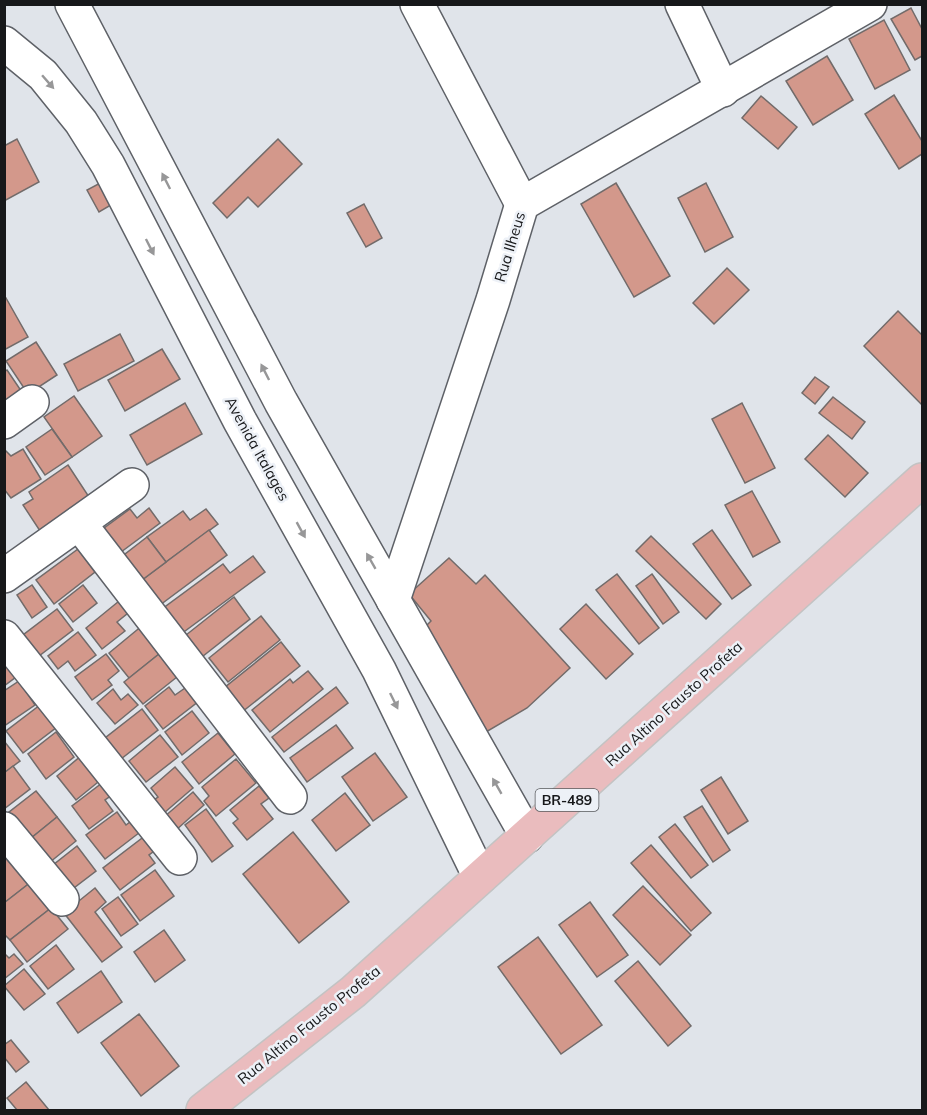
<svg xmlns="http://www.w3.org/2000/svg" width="927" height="1115" font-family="Mulish,sans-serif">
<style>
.building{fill:#d3988b;stroke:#726b6a;stroke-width:1.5}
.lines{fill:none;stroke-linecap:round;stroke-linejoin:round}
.minor-casing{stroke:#5e6167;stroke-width:36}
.major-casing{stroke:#c3c3c3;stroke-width:36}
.minor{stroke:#fff;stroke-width:33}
.major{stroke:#eabcbe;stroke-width:33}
.oneway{fill:#979798}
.labels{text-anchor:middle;stroke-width:5;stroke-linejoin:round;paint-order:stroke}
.shield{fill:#edf1f7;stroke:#57595c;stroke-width:1.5}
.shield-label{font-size:14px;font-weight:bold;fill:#17181a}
.street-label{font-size:15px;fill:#17181a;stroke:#edf1f7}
</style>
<rect width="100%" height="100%" fill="#e0e4ea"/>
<g class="building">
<polygon points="911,8 922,29 922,56 915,60 891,19"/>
<polygon points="884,20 910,70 875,89 849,39"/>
<polygon points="827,56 853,100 813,125 786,81"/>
<polygon points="894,95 922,141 922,154 899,169 865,114"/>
<polygon points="761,96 797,127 778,149 742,118"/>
<polygon points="17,139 39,182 4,201 4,146"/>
<polygon points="278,139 302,164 258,207 248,197 227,218 213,203"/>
<polygon points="104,181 116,202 99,212 87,190"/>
<polygon points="616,183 670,276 634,297 581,204"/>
<polygon points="706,183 733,237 705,252 678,198"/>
<polygon points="364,204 382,238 366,247 347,213"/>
<polygon points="727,268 749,290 714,324 693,303"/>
<polygon points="6,298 28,337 4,350 4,299"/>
<polygon points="898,311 922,335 922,405 864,346"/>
<polygon points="120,334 134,361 78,391 64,364"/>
<polygon points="36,342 57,375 28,394 6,361"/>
<polygon points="162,349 180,379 125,411 108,380"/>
<polygon points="7,370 28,401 4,416 4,372"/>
<polygon points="815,377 829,387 815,404 802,393"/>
<polygon points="74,396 102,436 72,457 44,417"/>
<polygon points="833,397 865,422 852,439 819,413"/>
<polygon points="185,403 202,434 147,465 130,435"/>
<polygon points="742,403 775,468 745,483 712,419"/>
<polygon points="52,429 72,457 45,475 26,447"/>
<polygon points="828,435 868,473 845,497 805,459"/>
<polygon points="4,449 11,456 23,449 41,479 11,498 4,489"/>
<polygon points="68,465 91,500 42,534 23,505 33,499 29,492"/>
<polygon points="752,491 780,542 753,557 725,505"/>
<polygon points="149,508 160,523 117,555 100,531 130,509 137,518"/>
<polygon points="206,509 218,524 166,562 147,537 183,511 190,520"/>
<polygon points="209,530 227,555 156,608 138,583"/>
<polygon points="712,530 751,585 732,599 693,544"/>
<polygon points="651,536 721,604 706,619 636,551"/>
<polygon points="147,537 166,562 138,583 120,558"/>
<polygon points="78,549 95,572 54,604 36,580"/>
<polygon points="253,556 265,572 181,634 162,609 223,564 230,573"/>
<polygon points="449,558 476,584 485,575 570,668 527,708 486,732 419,633 431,621 409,594"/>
<polygon points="617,574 659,628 639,644 596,590"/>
<polygon points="652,574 679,612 663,624 636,586"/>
<polygon points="32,585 47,607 32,618 17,595"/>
<polygon points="83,585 97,603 73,622 59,604"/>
<polygon points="124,597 133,609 117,622 125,631 102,649 86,628"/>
<polygon points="234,597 250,619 198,660 181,639"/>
<polygon points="586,604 633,654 606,679 560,629"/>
<polygon points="57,609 73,630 39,656 23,635"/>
<polygon points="261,616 280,640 228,682 209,658"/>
<polygon points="143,625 164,650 129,678 109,653"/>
<polygon points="78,632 96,655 75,671 68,661 58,669 48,656"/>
<polygon points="281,642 300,666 242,712 224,688"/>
<polygon points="164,650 182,673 143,704 124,682"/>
<polygon points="106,654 119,671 108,680 112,685 92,700 75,677"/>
<polygon points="4,662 16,677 4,686"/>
<polygon points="308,671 323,689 270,732 252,710 290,679 293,683"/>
<polygon points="19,681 35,705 4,726 4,691"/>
<polygon points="188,686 199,701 163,729 145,706 169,687 175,695"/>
<polygon points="336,687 348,703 284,752 272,737"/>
<polygon points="113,689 121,700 128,694 138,705 115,724 97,703"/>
<polygon points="40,705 57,727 23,753 6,731"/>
<polygon points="142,709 158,730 121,759 105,738"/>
<polygon points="192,711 209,733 182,755 165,732"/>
<polygon points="336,725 353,748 307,782 290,758"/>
<polygon points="56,732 74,757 46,779 28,754"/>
<polygon points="218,733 235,754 199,784 182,762"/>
<polygon points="160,735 178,757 146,782 129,761"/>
<polygon points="4,741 20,761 4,773"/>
<polygon points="88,750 108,774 76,800 57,776"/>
<polygon points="375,753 407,797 373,821 342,777"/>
<polygon points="236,759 256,783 216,816 204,801 209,796 202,787"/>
<polygon points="13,766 30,789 4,809 4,773"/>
<polygon points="175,767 193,788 164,813 154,800 158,797 151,788"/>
<polygon points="721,777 748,821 728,834 701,790"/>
<polygon points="102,783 112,795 105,800 113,811 89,829 72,806"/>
<polygon points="259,786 269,798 261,804 273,819 247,840 233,823 238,819 230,810"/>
<polygon points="36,791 57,817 25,843 4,816"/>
<polygon points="193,792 204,805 175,831 164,817"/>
<polygon points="345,793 370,825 336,851 312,820"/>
<polygon points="702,806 730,850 713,862 684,817"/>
<polygon points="206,809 233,846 212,862 185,825"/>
<polygon points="117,812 126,825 139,815 148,826 105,859 86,835"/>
<polygon points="57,817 76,841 44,867 25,843"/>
<polygon points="675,824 708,865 691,878 659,837"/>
<polygon points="150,832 161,846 149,855 155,863 120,890 103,868"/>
<polygon points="293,832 349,902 299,943 243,874"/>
<polygon points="651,845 711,913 691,931 631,863"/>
<polygon points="77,846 96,871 66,894 48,869"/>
<polygon points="9,855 31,882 4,903 4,859"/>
<polygon points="155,870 174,896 140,921 121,895"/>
<polygon points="31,882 51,908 10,940 4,934 4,903"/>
<polygon points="643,886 691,935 660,965 613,915"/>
<polygon points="95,888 106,902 95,912 122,947 102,962 64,913"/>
<polygon points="118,897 138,924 121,936 102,909"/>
<polygon points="590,902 628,955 597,977 559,925"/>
<polygon points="51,908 68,929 27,962 10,940"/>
<polygon points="164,930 185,960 155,982 134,952"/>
<polygon points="538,937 602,1025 561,1054 498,967"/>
<polygon points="56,945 74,969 48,989 30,966"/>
<polygon points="4,953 9,958 14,954 23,964 4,979"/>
<polygon points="638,961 691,1026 668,1046 615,981"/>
<polygon points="24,969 45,994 24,1010 4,986"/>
<polygon points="101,971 122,1002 78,1033 57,1003"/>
<polygon points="139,1014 179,1066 141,1096 101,1043"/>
<polygon points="11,1040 29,1062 16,1072 4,1057 4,1045"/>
<polygon points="26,1082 49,1110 17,1110 7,1098"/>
</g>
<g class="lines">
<defs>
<g id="minor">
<polyline points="72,4 281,402 527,836"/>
<polyline points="417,4 522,204"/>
<polyline points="682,4 723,90"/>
<polyline points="4,43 43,75 81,122 108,165 240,421 379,670 480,877"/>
<polyline points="4,422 32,402"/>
<polyline points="79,523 290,797"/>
<polyline points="4,576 132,485"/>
<polyline points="393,600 493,300 522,204 870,4"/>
<polyline points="4,637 180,858"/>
<polyline points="4,829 62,899"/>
</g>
<polyline id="major" points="203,1110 353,992 922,480"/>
</defs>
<use href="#minor" class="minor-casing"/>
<use href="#major" class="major-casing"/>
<use href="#minor" class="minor"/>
<use href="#major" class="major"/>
</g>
<defs><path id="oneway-solid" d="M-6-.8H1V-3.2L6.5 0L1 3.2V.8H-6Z" transform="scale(1.5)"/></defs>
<g class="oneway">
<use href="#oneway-solid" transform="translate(48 82) rotate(49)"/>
<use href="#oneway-solid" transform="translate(166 181) rotate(-117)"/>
<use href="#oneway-solid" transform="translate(150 247) rotate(63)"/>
<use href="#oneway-solid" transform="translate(265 372) rotate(-117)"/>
<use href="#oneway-solid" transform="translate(301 530) rotate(61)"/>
<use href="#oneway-solid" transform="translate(371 561) rotate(-120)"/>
<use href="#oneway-solid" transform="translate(394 701) rotate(64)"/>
<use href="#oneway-solid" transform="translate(497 786) rotate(-120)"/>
</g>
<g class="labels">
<rect class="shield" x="535.5" y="789" width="63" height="22" rx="4.5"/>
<g class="shield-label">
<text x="567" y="805">BR-489</text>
</g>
<g class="street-label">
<text transform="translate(510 247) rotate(-73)" y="5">Rua Ilheus</text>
<text transform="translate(257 449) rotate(61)" y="5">Avenida Italages</text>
<text transform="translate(674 704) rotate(-42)" y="5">Rua Altino Fausto Profeta</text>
<text transform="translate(309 1025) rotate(-39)" y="5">Rua Altino Fausto Profeta</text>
</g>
</g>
<rect width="927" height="1115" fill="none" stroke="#17181a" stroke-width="12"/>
</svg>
